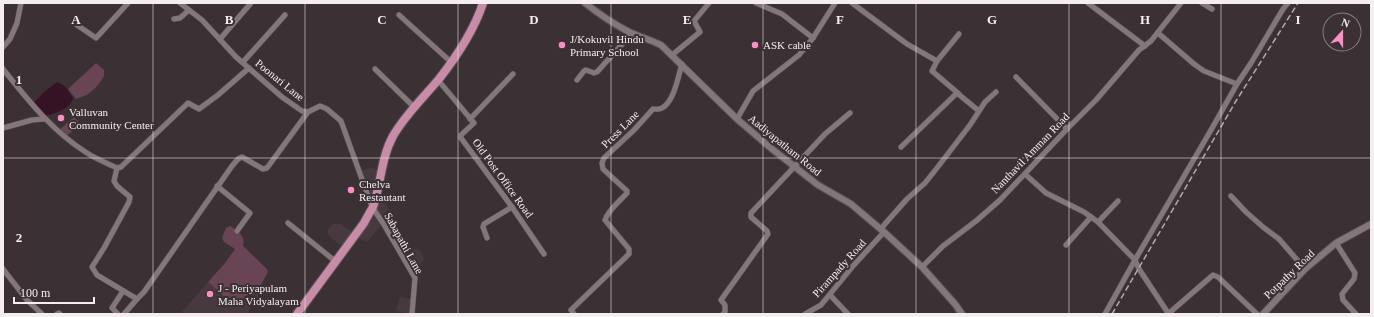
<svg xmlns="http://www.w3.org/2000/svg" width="1374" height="317" font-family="'Times New Roman',serif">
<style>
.built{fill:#483940}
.green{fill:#684454}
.water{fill:#361225}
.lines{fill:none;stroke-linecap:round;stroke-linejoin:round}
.minor-casing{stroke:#595054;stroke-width:6}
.tertiary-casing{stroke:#595054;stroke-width:8}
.primary-casing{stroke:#595054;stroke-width:10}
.minor{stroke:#83777c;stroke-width:5}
.tertiary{stroke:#83777c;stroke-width:6}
.primary{stroke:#c88ba8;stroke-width:8}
.rail{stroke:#b1aaad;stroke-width:1.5;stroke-dasharray:6 3;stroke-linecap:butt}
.grid{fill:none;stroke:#f4eef1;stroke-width:1;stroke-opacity:0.55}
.poi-dot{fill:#fb8fc3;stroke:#3b3135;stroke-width:1.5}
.labels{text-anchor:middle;stroke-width:4;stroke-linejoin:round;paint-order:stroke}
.poi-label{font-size:11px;fill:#f4eef1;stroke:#3b3135;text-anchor:start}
.street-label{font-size:11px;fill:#f4eef1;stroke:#3b3135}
.grid-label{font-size:13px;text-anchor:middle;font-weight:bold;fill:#f4eef1;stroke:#3b3135;stroke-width:4;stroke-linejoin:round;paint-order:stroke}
</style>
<rect width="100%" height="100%" fill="#3b3135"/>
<g class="built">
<polygon points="371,168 381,170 376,193 384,201 388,209 380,219 383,223 367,242 360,239 354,234 345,248 331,238 328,234 328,230 332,224 341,224 354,234 372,207 359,171"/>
<polygon points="412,249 416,249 419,250 422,253 424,259 419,266 410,270 403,257"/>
<polygon points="208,282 236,306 254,287 261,285 263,289 246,314 184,314 182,312"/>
<polygon points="400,297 414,300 412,314 396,311"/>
</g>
<g class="green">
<path d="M 96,63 L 104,70 L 104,76 C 97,88 90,95 76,99 L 68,89 Z"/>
<polygon points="74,117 80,123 65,138 57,132"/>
<path d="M 230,226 C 238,230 246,237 243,246 L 267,269 L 268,272 L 261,285 L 254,287 L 236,307 L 208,282 L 225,263 L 235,249 L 224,242 L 222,238 L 226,228 Z"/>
</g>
<path class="water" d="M 57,82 C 65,84 69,92 73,98 C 71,109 54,114 45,116 L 33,104 L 44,92 Z"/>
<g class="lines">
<defs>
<g id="minor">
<polyline points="180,3 202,20 236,57 282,97 302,111 308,112 320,106 327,109 341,121 372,207 383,223 415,278 412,314"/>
<polyline points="756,3 782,14 813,38"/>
<polyline points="852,3 907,44 937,61 932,71 959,94"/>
<polyline points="1088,3 1145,46"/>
<polyline points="1202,3 1212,9"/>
<polyline points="399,15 451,62"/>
<polyline points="174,19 180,18 189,10"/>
<polyline points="77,25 96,38 128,3"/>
<polyline points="1158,33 1194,64 1204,71 1237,84"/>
<polyline points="220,39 251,3"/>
<polyline points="3,47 10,39 17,23 21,3"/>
<polyline points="672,55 700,32 694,21 709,3"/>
<polyline points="937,61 959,34"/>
<polyline points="243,62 285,15"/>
<path d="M 3,69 C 28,100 52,131 87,153 C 96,159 107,163 117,168 L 121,167 L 188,103 L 199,109 L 218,95 L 249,68"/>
<polyline points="375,69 414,107"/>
<polyline points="1016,77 1067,129"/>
<polyline points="438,80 474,123 461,135 461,138 512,207 544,254"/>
<polyline points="577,80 584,71 586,70 594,73 597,72 624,42 630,32"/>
<polyline points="470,119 513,74"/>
<polyline points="737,119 753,91 799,55 813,38 835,3"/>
<polyline points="3,128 32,120 44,119"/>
<polyline points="901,147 957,93 979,111"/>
<polyline points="117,168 114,181 117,186 130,197 129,202 104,248 92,267 97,275 137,299 144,292 232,166 238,159 242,157 263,169 267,168 308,112"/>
<polyline points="1025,174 1046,193 1084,212 1098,222 1135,260 1139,269 1168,313"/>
<polyline points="217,186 250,213 237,231"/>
<polyline points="1231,196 1246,212 1263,227 1279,239 1305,269"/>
<polyline points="1098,222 1118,201"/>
<polyline points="288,223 335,261"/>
<polyline points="881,230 884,225 907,199 925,183 937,168 970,125 985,102 996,92"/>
<polyline points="487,238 483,227 484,224 512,207"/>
<polyline points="1336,243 1355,273 1354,279 1342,294 1343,300 1356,314"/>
<polyline points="1066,245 1091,217"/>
<polyline points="922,267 943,246 976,221 1000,200 1067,129 1096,100 1139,50 1151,41 1181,3"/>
<polyline points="3,269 27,300 42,314"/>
<polyline points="830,295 848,314"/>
<polyline points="57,314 59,313 60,314"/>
<polyline points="118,314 112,308 123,291"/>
<polyline points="124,314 137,299"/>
<path d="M 574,314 L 571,310 L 629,254 L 629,249 L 605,220 C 609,209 619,202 627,193 L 627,191 L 603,169 L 602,163 L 604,158 L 634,130 L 653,109 C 656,109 659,110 662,108 C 674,102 678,77 682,64"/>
<polyline points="723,314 725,312 725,305 721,300 768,234 767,231 751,217 751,213 825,134 850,113"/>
<polyline points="805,314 821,305 853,266 884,232"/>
<polyline points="1105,314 1135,260 1211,130 1237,84 1251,63 1283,9 1288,3"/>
<polyline points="1168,314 1213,275 1218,277 1257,314"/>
</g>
<g id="tertiary">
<path d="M 585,3 C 599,14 614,24 629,32 C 640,37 651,40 661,45 L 737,119 L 772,149 L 818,185 L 851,204 L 884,232 L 922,267 L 955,304 L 962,314"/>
<polyline points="1263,314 1305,269 1336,243 1371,224"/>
</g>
<path id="primary" d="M 297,314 L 364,223 C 367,217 370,212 373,207 C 381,184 381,158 393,136 C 405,115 423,98 439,79 C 457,56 474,31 483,3"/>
</defs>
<use href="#minor" class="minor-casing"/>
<use href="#tertiary" class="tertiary-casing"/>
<use href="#primary" class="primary-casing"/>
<use href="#minor" class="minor"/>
<use href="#tertiary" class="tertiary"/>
<use href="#primary" class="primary"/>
<polyline class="rail" points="1112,314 1236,101 1298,3"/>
</g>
<path class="grid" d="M 153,3 L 153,314M 305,3 L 305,314M 458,3 L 458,314M 611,3 L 611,314M 763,3 L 763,314M 916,3 L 916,314M 1069,3 L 1069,314M 1221,3 L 1221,314M 3,158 L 1371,158"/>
<g class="poi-dot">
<circle cx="562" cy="45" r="4"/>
<circle cx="755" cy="45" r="4"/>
<circle cx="61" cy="118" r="4"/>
<circle cx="351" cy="190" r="4"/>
<circle cx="210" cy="294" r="4"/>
</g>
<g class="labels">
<g class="poi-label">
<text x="570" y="43">J/Kokuvil Hindu<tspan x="570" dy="13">Primary School</tspan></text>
<text x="763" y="49">ASK cable</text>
<text x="69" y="116">Valluvan<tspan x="69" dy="13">Community Center</tspan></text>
<text x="359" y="188">Chelva<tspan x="359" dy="13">Restautant</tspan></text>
<text x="218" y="292">J - Periyapulam<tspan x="218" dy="13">Maha Vidyalayam</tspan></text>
</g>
<g class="street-label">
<text transform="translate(280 80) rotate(39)" y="4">Poonari Lane</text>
<text transform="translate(620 129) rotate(-45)" y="4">Press Lane</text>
<text transform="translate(785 145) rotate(39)" y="4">Aadiyapatham Road</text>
<text transform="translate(1030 153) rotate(-46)" y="4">Nanthavil Amman Road</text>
<text transform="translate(503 178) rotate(54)" y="4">Old Post Office Road</text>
<text transform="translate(404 243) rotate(61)" y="4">Sabapathi Lane</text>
<text transform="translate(839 268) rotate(-48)" y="4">Pirampady Road</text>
<text transform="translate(1289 274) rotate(-44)" y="4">Potpathy Road</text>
</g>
</g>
<g class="grid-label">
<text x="76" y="24">A</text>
<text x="229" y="24">B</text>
<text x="382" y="24">C</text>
<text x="534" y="24">D</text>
<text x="687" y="24">E</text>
<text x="840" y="24">F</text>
<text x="992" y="24">G</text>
<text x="1145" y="24">H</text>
<text x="1298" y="24">I</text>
<text x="19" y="84">1</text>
<text x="19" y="242">2</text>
</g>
<rect width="1374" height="317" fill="none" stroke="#f4eef1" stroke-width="8"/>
<g transform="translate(1342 32) rotate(21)"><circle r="19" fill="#3b3135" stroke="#857d80"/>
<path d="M0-3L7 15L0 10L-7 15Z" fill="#fb8fc3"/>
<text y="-6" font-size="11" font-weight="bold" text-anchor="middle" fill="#f4eef1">N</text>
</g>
<path d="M14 297v6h80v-6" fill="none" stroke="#f4eef1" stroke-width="2"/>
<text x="20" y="297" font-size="12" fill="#f4eef1" stroke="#3b3135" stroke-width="3" paint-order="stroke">100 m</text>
</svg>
